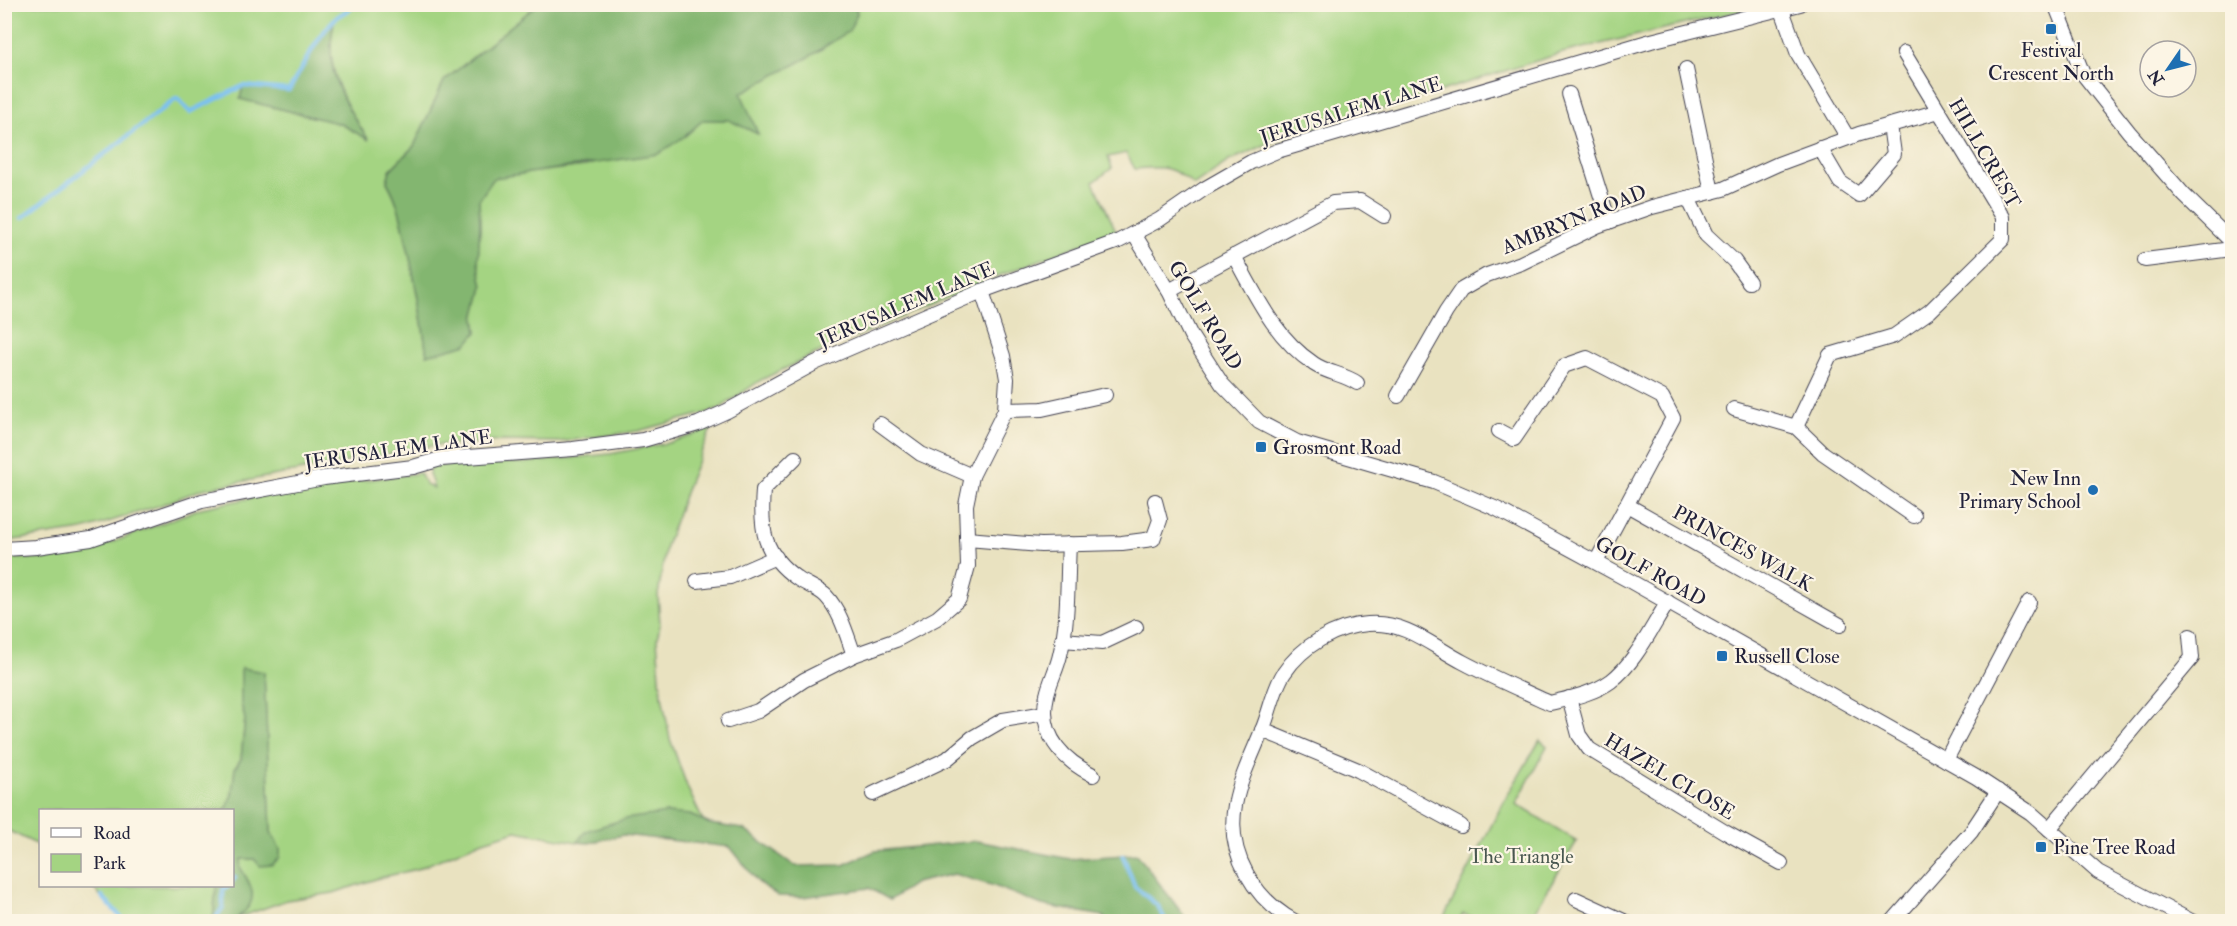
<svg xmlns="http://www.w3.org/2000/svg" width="2237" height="926" font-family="'IM FELL Double Pica',serif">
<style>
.green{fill:#a4d482;stroke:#637b5e;stroke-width:1.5;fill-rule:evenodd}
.forest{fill:#83b670;stroke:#526c56;stroke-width:1.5}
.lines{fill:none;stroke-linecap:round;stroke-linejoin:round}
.stream{stroke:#7ac0f1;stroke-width:4.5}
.street-casing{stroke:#403f4f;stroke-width:16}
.street{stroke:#fff;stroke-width:14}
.poi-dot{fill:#1f6fb2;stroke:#fcf5e5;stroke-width:2}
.labels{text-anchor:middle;stroke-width:4.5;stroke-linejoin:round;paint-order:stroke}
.poi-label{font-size:20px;fill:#22223b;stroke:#fcf5e5;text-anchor:start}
.street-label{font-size:20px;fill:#22223b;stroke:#fcf5e5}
.park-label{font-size:20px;fill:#495750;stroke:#fcf5e5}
</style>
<rect width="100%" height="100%" fill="#fcf5e5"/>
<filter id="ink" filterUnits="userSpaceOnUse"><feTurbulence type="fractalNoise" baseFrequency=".0167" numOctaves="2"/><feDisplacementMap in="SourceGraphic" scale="12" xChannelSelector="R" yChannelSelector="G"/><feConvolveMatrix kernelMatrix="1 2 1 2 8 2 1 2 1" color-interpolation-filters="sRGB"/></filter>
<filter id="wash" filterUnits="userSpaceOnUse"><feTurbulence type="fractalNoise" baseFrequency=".008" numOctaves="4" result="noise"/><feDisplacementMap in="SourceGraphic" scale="24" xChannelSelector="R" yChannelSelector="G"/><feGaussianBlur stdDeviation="1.35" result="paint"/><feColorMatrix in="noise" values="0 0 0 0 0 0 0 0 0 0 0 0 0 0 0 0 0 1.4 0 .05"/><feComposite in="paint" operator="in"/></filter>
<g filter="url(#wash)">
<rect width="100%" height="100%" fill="#e9e2c0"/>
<g class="green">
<path d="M 4,5 L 537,5 L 444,81 L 414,146 L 390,170 L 387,182 C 399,202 402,222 407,244 C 415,281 422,317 427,355 L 477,332 L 475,318 L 483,287 L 478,262 L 480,225 L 479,200 L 494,177 L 586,166 L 685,136 L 703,120 L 729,120 L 758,134 L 740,93 L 809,57 L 857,14 L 856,5 L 1765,5 L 1562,53 L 1374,112 L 1290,134 L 1229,161 L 1194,185 C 1172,166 1164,166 1135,169 L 1126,153 L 1108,157 L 1112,168 L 1094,182 L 1116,231 L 998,276 L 817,353 L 761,380 L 717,410 L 638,431 L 559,442 L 504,441 L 437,445 L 203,489 L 158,506 L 83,530 L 14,540 L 4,539 ZM 334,20 C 333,31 330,43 331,53 C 334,86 350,113 368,139 L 341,124 L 240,99 L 243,87 L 289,90 L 318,39 Z"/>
<path d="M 711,429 L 689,482 L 666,546 L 658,595 L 660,625 L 657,639 L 661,690 L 670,739 L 688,789 L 703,821 L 690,815 L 586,831 L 577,842 L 516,831 L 483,841 L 417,869 L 379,878 L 333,893 L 287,900 L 237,918 C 260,899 253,888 240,867 L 241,859 L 254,859 L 280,849 L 271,832 L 264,673 L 241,704 L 245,718 L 241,759 L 235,768 L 232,794 L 226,810 L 40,810 L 40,846 L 5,829 L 5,558 L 47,559 L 111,543 L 201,508 L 295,489 L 420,473 L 426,485 L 434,488 L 429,474 L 430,467 L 470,462 L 523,463 L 610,454 L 668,443 Z"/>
<polygon points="1540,740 1547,746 1516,804 1577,841 1529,921 1484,921 1463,914 1459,921 1442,921 1503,803"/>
<polygon points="91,886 216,886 213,921 125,921"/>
</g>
<g class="forest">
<path d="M 657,5 L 694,7 L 717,4 L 855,4 L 857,14 L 849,31 L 809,57 L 741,93 L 758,134 L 729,120 L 703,120 L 685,136 L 658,154 L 494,178 L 479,200 L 480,225 L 478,262 L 483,287 L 475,318 L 477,332 L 467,344 L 427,355 C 422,318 415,281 407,244 C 402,222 399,202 387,182 L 390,170 L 414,146 L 444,81 L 537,5 Z"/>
<path d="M 334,19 C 333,29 330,41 331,51 C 331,85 351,114 369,140 L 341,124 L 240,99 L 243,86 L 289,90 L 318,39 Z"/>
<path d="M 241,668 L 264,672 L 271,832 L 280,849 L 280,857 L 272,865 L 260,866 L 254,859 L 241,859 L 240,867 C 248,881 260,896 245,911 C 241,915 238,916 235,921 L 213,921 L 216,886 L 232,886 L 232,810 L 226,810 L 232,794 L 235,768 L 241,759 L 245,719 L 241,704 Z"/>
<polygon points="667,813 690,815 710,824 743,829 795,866 843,865 875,851 977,841 1070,859 1137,854 1188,921 1107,921 1103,916 1042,905 994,886 954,874 915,883 890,900 869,888 803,897 778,896 758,882 730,847 623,835 589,843 577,842 586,831 625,819"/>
</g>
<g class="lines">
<g class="stream">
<path d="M 22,218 L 177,98 L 190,112 L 243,86 L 289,90 C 303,67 314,42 332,22 C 338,14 349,12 355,4"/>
<polyline points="1123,856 1135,887 1158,906 1166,922"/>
<polyline points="232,881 235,878"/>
<polyline points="102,896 125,922"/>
<polyline points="216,922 217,916 223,907 223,890 228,886"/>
</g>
</g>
</g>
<g filter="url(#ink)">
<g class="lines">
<defs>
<g id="street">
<polyline points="2055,4 2083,74 2129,132 2184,195 2232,242"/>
<polyline points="1782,10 1798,54 1848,138"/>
<polyline points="1686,69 1712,192"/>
<polyline points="1569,94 1609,222"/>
<polyline points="1820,148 1840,182 1859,195 1894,154 1890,125"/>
<polyline points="1688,198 1706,235 1734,261 1749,282"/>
<polyline points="1134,234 1169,291 1191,336 1222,384 1259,422 1297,442 1434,482 1497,509 1630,581 1976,777 2031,813 2098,872 2193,922"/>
<path d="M 1234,256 C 1256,296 1275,338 1314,364 C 1327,373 1344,374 1357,383"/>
<polyline points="2145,260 2232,249"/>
<polyline points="1169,291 1333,203 1360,201 1384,216"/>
<polyline points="1398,396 1446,312 1461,290 1487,275 1521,263 1597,226 1652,207 1723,189 1778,164 1859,134 1939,111"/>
<polyline points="1734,409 1796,427 1823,453 1914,516"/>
<polyline points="1005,410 1042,409 1105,395"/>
<polyline points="880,424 921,454 972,476"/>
<polyline points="1796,427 1830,355 1894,336 1930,311 2003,239 2003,217 1904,53"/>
<polyline points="1499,431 1514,439 1564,366 1587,358 1662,397 1673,418 1596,562"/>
<path d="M 795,458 L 763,490 C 760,529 763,555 798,579 C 807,585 819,589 826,596 C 841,612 847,636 854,655"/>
<polyline points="1627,505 1840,625"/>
<polyline points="967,539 1041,545 1122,543 1153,539 1160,520 1155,501"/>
<path d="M 1069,544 C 1067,581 1069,619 1060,655 C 1057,669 1050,681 1047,695 C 1038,733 1061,759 1093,775"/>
<polyline points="4,549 36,547 91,539 202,501 324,478 413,467 441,459 573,449 643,440 698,424 727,411 815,363 982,291 1119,241 1159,220 1204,189 1251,162 1277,151 1651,41 1800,4"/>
<polyline points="697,581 730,577 776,557"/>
<polyline points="1062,640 1102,643 1136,627"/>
<polyline points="1569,698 1579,735 1589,749 1725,832 1781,863"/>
<polyline points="728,721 758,711 804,680 854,655 896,640 937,618 959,599 968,566 966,505 972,476 1005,410 1007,379 1003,356 982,291"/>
<polyline points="1262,730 1358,770 1461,826"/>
<polyline points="1946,760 2029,602"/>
<polyline points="873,794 947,759 972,738 1003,720 1045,713"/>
<polyline points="2049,829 2192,658 2190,636"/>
<polyline points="1576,899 1626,922"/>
<path d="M 1296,922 C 1254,900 1226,853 1235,805 C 1240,778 1253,753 1263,728 C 1270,711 1274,688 1284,673 C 1302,646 1335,626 1368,624 C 1406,621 1432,646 1463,662 C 1491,677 1521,690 1550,703 C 1570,698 1593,694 1611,681 C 1636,662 1651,628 1668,602"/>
<polyline points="1892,922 1971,832 1998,791"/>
</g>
</defs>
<use href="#street" class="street-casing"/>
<use href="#street" class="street"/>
</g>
</g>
<g class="poi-dot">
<rect x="2045" y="23" width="12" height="12" rx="3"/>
<rect x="1255" y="441" width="12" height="12" rx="3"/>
<circle cx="2093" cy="490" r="6"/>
<rect x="1716" y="650" width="12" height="12" rx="3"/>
<rect x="2035" y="841" width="12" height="12" rx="3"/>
</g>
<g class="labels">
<g class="poi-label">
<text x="2051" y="57" text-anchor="middle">Festival<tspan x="2051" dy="23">Crescent North</tspan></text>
<text x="1273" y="454">Grosmont Road</text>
<text x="2081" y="485" text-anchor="end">New Inn<tspan x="2081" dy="23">Primary School</tspan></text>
<text x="1734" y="663">Russell Close</text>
<text x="2053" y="854">Pine Tree Road</text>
</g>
<g class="street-label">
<text transform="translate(1351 110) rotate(-17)" y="7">JERUSALEM LANE</text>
<text transform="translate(1985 153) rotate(60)" y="7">HILLCREST</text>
<text transform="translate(1574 219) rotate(-22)" y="7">AMBRYN ROAD</text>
<text transform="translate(906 304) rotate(-23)" y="7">JERUSALEM LANE</text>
<text transform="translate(1206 315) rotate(59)" y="7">GOLF ROAD</text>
<text transform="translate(398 449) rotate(-8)" y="7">JERUSALEM LANE</text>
<text transform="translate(1743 548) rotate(29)" y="7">PRINCES WALK</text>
<text transform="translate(1651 571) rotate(29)" y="7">GOLF ROAD</text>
<text transform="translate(1670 776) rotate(31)" y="7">HAZEL CLOSE</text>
</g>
<g class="park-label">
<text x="1521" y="863">The Triangle</text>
</g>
</g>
<rect width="2237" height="926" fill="none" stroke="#fcf5e5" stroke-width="24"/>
<rect x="39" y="809" width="195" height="78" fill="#fcf5e5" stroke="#a5a1a1" stroke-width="1.5"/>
<rect x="51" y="828" width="30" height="9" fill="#ffffff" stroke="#a5a1a1" stroke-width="1.5"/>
<text x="93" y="839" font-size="18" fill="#22223b">Road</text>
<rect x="51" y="854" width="30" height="18" fill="#a4d482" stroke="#a5a1a1" stroke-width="1.5"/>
<text x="93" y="869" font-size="18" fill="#22223b">Park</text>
<g transform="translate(2168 69) rotate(235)"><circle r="28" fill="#fcf5e5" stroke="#a5a1a1" stroke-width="1.5"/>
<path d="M0-4.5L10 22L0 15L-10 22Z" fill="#1f6fb2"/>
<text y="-9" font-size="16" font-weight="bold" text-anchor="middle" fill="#22223b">N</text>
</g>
</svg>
